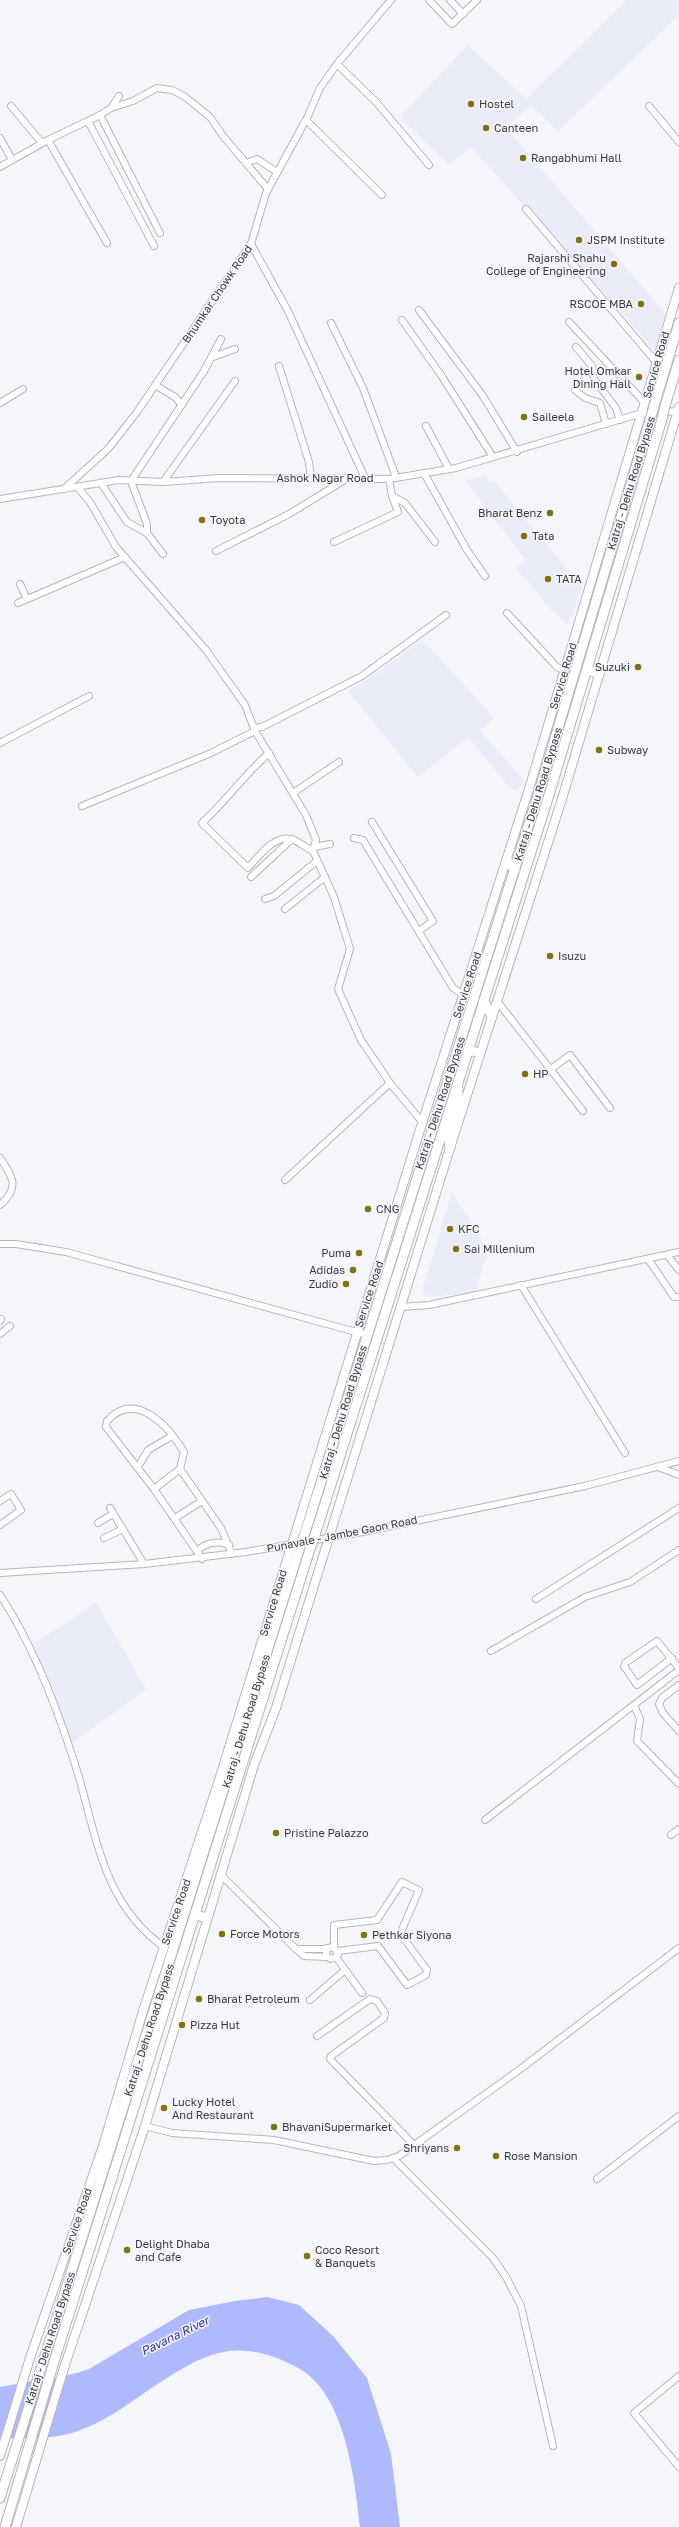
<svg xmlns="http://www.w3.org/2000/svg" width="679" height="2527" font-family="'Golos Text',sans-serif">
<style>
.built{fill:#eaecfa}
.water{fill:#afb9fe}
.lines{fill:none;stroke-linecap:round;stroke-linejoin:round}
.minor-casing{stroke:#b5b6bc;stroke-width:8}
.major-casing{stroke:#b5b6bc;stroke-width:10}
.highway-casing{stroke:#b5b6bc;stroke-width:11}
.minor{stroke:#fff;stroke-width:6}
.major{stroke:#fff;stroke-width:8}
.highway{stroke:#fff;stroke-width:9}
.highway-bridge-casing{stroke:#b5b6bc;stroke-width:11;stroke-linecap:butt}
.highway-bridge{stroke:#fff;stroke-width:9}
.poi-dot{fill:#827111;stroke:#f5f6fc;stroke-width:1.5}
.labels{text-anchor:middle;stroke-width:3;stroke-linejoin:round;paint-order:stroke}
.poi-label{font-size:11px;fill:#38393b;stroke:#f5f6fc;text-anchor:start}
.street-label{font-size:11px;fill:#38393b;stroke:#f5f6fc}
.water-label{font-size:12px;font-style:italic;fill:#342f8f;stroke:#f5f6fc}
</style>
<rect width="100%" height="100%" fill="#f5f6fc"/>
<g class="built">
<polygon points="627,0 679,0 679,15 558,131 531,105 506,128 667,315 657,352 471,147 449,165 400,117 468,45 526,99"/>
<polygon points="485,476 490,482 494,481 583,588 580,594 578,594 575,604 577,605 568,625 552,610 516,568 526,560 465,480"/>
<polygon points="422,639 494,718 480,731 524,780 517,791 511,789 468,737 418,777 348,691 373,676"/>
<polygon points="452,1192 488,1250 475,1292 432,1297 426,1296 422,1291"/>
<polygon points="96,1602 146,1689 72,1743 31,1644 66,1624"/>
</g>
<path class="water" d="M 267,2297 L 299,2305 L 333,2336 L 367,2378 L 391,2454 L 400,2527 L 360,2527 C 355,2481 346,2403 306,2373 C 296,2366 283,2360 271,2356 C 236,2345 213,2351 182,2369 C 145,2389 115,2419 75,2432 C 52,2440 24,2437 0,2439 L 0,2387 L 77,2373 L 89,2369 L 189,2310 L 235,2301 Z"/>
<g class="lines">
<defs>
<g id="minor">
<polyline points="429,0 452,24 477,0"/>
<polyline points="450,0 463,14"/>
<polyline points="337,64 377,103 429,165"/>
<polyline points="11,106 42,143"/>
<polyline points="649,106 679,142"/>
<polyline points="111,108 133,101 157,88 172,90 184,96 210,117 223,136 268,189"/>
<polyline points="100,115 160,233"/>
<polyline points="306,120 382,195"/>
<polyline points="88,121 154,246"/>
<polyline points="0,138 12,160"/>
<polyline points="48,140 107,243"/>
<polyline points="246,163 257,159 277,172"/>
<polyline points="0,167 48,140 100,115 111,108 119,96"/>
<polyline points="526,209 657,363"/>
<polyline points="251,244 288,311 365,478"/>
<polyline points="419,310 483,396 517,452"/>
<polyline points="402,320 441,375 493,457"/>
<polyline points="569,322 645,403"/>
<polyline points="331,323 363,388 396,477"/>
<polyline points="576,347 592,366 594,379 616,408 620,420"/>
<polyline points="213,357 235,349"/>
<polyline points="279,366 309,462 311,478"/>
<polyline points="155,385 175,397 182,405"/>
<polyline points="575,390 585,398 600,403 606,424"/>
<polyline points="0,403 23,389"/>
<polyline points="426,426 449,469"/>
<polyline points="424,473 467,550 485,576"/>
<polyline points="389,479 392,496 405,503 435,542"/>
<polyline points="163,482 235,381"/>
<polyline points="101,483 127,522 147,533"/>
<polyline points="77,487 90,502 116,547 206,650 245,705 255,731 306,815 316,840 313,851 334,897 350,949 338,989 361,1040 390,1083 423,1123"/>
<polyline points="64,489 108,449 137,412 251,244 266,193 308,116 320,88 337,64 391,0"/>
<polyline points="0,499 119,480 163,482 220,478 389,479 456,468 642,413 679,411"/>
<polyline points="334,542 398,512 392,496"/>
<polyline points="216,551 289,514 348,478"/>
<polyline points="163,554 147,533 147,524 131,481 204,371 221,339"/>
<polyline points="20,584 27,599"/>
<polyline points="18,603 125,557"/>
<polyline points="507,613 557,667 565,671"/>
<polyline points="255,728 262,727 362,676 446,615"/>
<polyline points="0,743 89,696"/>
<path d="M 269,753 C 244,775 226,801 202,823 L 248,868 C 258,857 276,832 294,840 C 301,843 306,848 313,851"/>
<polyline points="293,793 339,762"/>
<polyline points="82,806 211,753 255,731"/>
<polyline points="372,822 433,921 419,931"/>
<polyline points="354,838 363,840 453,988 464,995"/>
<polyline points="314,847 330,844"/>
<polyline points="251,877 292,839"/>
<polyline points="265,899 274,896 317,861"/>
<polyline points="285,909 325,877"/>
<polyline points="497,1001 583,1111"/>
<polyline points="551,1069 570,1055 610,1108"/>
<path d="M 0,1158 C 13,1177 20,1188 0,1205"/>
<polyline points="285,1180 390,1083"/>
<polyline points="0,1244 16,1244 66,1252 367,1335"/>
<polyline points="667,1255 679,1270"/>
<polyline points="648,1259 674,1297 679,1297"/>
<polyline points="521,1285 625,1453"/>
<polyline points="401,1307 429,1305 679,1252"/>
<polyline points="0,1321 1,1319"/>
<polyline points="0,1334 10,1326"/>
<polyline points="138,1467 148,1450 172,1436"/>
<polyline points="658,1467 679,1475"/>
<polyline points="180,1469 221,1528 232,1554"/>
<path d="M 154,1489 L 180,1469 L 184,1452 C 169,1427 136,1389 107,1421 L 106,1427 L 154,1489 L 202,1559"/>
<polyline points="0,1501 11,1494 21,1510 0,1525"/>
<polyline points="110,1508 144,1564"/>
<polyline points="175,1518 202,1501"/>
<polyline points="98,1523 113,1514"/>
<polyline points="104,1538 123,1529"/>
<path d="M 197,1551 C 205,1543 218,1540 229,1545"/>
<polyline points="0,1573 144,1564 246,1552 363,1532 585,1486 679,1461"/>
<path d="M 0,1595 C 32,1643 54,1700 72,1755 C 96,1825 98,1900 164,1947"/>
<polyline points="536,1599 679,1508"/>
<polyline points="491,1651 585,1597 630,1582 679,1550"/>
<polyline points="672,1658 637,1685 624,1666 625,1663 657,1641 679,1668"/>
<polyline points="679,1685 662,1698 659,1704 663,1713 679,1731"/>
<polyline points="634,1705 640,1719 637,1741 679,1784"/>
<polyline points="485,1820 679,1670"/>
<polyline points="671,1835 679,1829"/>
<polyline points="220,1874 296,1949"/>
<polyline points="334,1947 327,1948 326,1955 330,1959 336,1957 338,1954 334,1947 334,1925 377,1920 402,1882 419,1890 401,1932 402,1936 427,1970 426,1975 407,1985 378,1946 338,1951"/>
<polyline points="326,1949 296,1949 304,1956 327,1957"/>
<polyline points="336,1957 362,1993"/>
<polyline points="310,2000 344,1971"/>
<polyline points="317,2036 370,1999 377,2001 385,2013 384,2018 331,2056 330,2059 414,2145"/>
<polyline points="145,2126 172,2133 274,2140 374,2161 387,2160 399,2156 519,2070 679,1948"/>
<polyline points="393,2158 493,2258 506,2277 521,2306 553,2446"/>
<polyline points="597,2179 679,2116"/>
<polyline points="679,2376 634,2413 679,2467"/>
</g>
<g id="major">
<polyline points="0,2456 30,2358 103,2146 143,2011 219,1780 419,1133 529,789 679,288"/>
<polyline points="16,2527 64,2368 145,2126 254,1765 276,1708 450,1148 562,799 679,407"/>
</g>
<g id="highway">
<polyline points="654,406 679,323"/>
<polyline points="665,406 679,360"/>
<polyline points="587,669 599,674"/>
<polyline points="507,860 515,870"/>
<polyline points="484,1001 492,1017"/>
<polyline points="468,1050 480,1053"/>
<polyline points="450,1148 448,1135 458,1103 458,1088"/>
<polyline points="315,1535 549,795 662,419"/>
<polyline points="304,1536 539,792 650,420"/>
<polyline points="196,1915 207,1918"/>
<polyline points="0,2498 299,1550"/>
<polyline points="5,2527 53,2365 310,1549"/>
</g>
</defs>
<use href="#minor" class="minor-casing"/>
<use href="#major" class="major-casing"/>
<use href="#highway" class="highway-casing"/>
<use href="#minor" class="minor"/>
<use href="#major" class="major"/>
<use href="#highway" class="highway"/>
<defs>
<g id="highway-bridge">
<polyline points="662,419 665,406"/>
<polyline points="650,420 654,406"/>
<polyline points="310,1549 315,1535"/>
<polyline points="299,1550 304,1536"/>
</g>
</defs>
<use href="#highway-bridge" class="highway-bridge-casing"/>
<use href="#highway-bridge" class="highway-bridge"/>
</g>
<g class="poi-dot">
<circle cx="471" cy="104" r="4"/>
<circle cx="486" cy="128" r="4"/>
<circle cx="523" cy="158" r="4"/>
<circle cx="579" cy="240" r="4"/>
<circle cx="614" cy="264" r="4"/>
<circle cx="641" cy="304" r="4"/>
<circle cx="639" cy="377" r="4"/>
<circle cx="524" cy="417" r="4"/>
<circle cx="550" cy="513" r="4"/>
<circle cx="202" cy="520" r="4"/>
<circle cx="524" cy="536" r="4"/>
<circle cx="548" cy="579" r="4"/>
<circle cx="638" cy="667" r="4"/>
<circle cx="599" cy="750" r="4"/>
<circle cx="550" cy="956" r="4"/>
<circle cx="525" cy="1074" r="4"/>
<circle cx="368" cy="1209" r="4"/>
<circle cx="450" cy="1229" r="4"/>
<circle cx="456" cy="1249" r="4"/>
<circle cx="359" cy="1253" r="4"/>
<circle cx="353" cy="1270" r="4"/>
<circle cx="346" cy="1284" r="4"/>
<circle cx="276" cy="1833" r="4"/>
<circle cx="222" cy="1934" r="4"/>
<circle cx="364" cy="1935" r="4"/>
<circle cx="199" cy="1999" r="4"/>
<circle cx="182" cy="2025" r="4"/>
<circle cx="164" cy="2108" r="4"/>
<circle cx="274" cy="2127" r="4"/>
<circle cx="457" cy="2148" r="4"/>
<circle cx="496" cy="2156" r="4"/>
<circle cx="127" cy="2250" r="4"/>
<circle cx="307" cy="2256" r="4"/>
</g>
<g class="labels">
<g class="poi-label">
<text x="479" y="108">Hostel</text>
<text x="494" y="132">Canteen</text>
<text x="531" y="162">Rangabhumi Hall</text>
<text x="587" y="244">JSPM Institute</text>
<text x="606" y="262" text-anchor="end">Rajarshi Shahu<tspan x="606" dy="13">College of Engineering</tspan></text>
<text x="633" y="308" text-anchor="end">RSCOE MBA</text>
<text x="631" y="375" text-anchor="end">Hotel Omkar<tspan x="631" dy="13">Dining Hall</tspan></text>
<text x="532" y="421">Saileela</text>
<text x="542" y="517" text-anchor="end">Bharat Benz</text>
<text x="210" y="524">Toyota</text>
<text x="532" y="540">Tata</text>
<text x="556" y="583">TATA</text>
<text x="630" y="671" text-anchor="end">Suzuki</text>
<text x="607" y="754">Subway</text>
<text x="558" y="960">Isuzu</text>
<text x="533" y="1078">HP</text>
<text x="376" y="1213">CNG</text>
<text x="458" y="1233">KFC</text>
<text x="464" y="1253">Sai Millenium</text>
<text x="351" y="1257" text-anchor="end">Puma</text>
<text x="345" y="1274" text-anchor="end">Adidas</text>
<text x="338" y="1288" text-anchor="end">Zudio</text>
<text x="284" y="1837">Pristine Palazzo</text>
<text x="230" y="1938">Force Motors</text>
<text x="372" y="1939">Pethkar Siyona</text>
<text x="207" y="2003">Bharat Petroleum</text>
<text x="190" y="2029">Pizza Hut</text>
<text x="172" y="2106">Lucky Hotel<tspan x="172" dy="13">And Restaurant</tspan></text>
<text x="282" y="2131">BhavaniSupermarket</text>
<text x="449" y="2152" text-anchor="end">Shriyans</text>
<text x="504" y="2160">Rose Mansion</text>
<text x="135" y="2248">Delight Dhaba<tspan x="135" dy="13">and Cafe</tspan></text>
<text x="315" y="2254">Coco Resort<tspan x="315" dy="13">&amp; Banquets</tspan></text>
</g>
<g class="street-label">
<text transform="translate(217 294) rotate(-56)" y="4">Bhumkar Chowk Road</text>
<text transform="translate(656 365) rotate(-74)" y="4">Service Road</text>
<text x="325" y="482">Ashok Nagar Road</text>
<text transform="translate(631 483) rotate(-73)" y="4">Katraj - Dehu Road Bypass</text>
<text transform="translate(563 676) rotate(-73)" y="4">Service Road</text>
<text transform="translate(538 794) rotate(-73)" y="4">Katraj - Dehu Road Bypass</text>
<text transform="translate(467 985) rotate(-72)" y="4">Service Road</text>
<text transform="translate(440 1103) rotate(-72)" y="4">Katraj - Dehu Road Bypass</text>
<text transform="translate(369 1294) rotate(-72)" y="4">Service Road</text>
<text transform="translate(343 1412) rotate(-73)" y="4">Katraj - Dehu Road Bypass</text>
<text transform="translate(342 1534) rotate(-11)" y="4">Punavale - Jambe Gaon Road</text>
<text transform="translate(273 1603) rotate(-73)" y="4">Service Road</text>
<text transform="translate(246 1721) rotate(-73)" y="4">Katraj - Dehu Road Bypass</text>
<text transform="translate(176 1912) rotate(-71)" y="4">Service Road</text>
<text transform="translate(149 2030) rotate(-72)" y="4">Katraj - Dehu Road Bypass</text>
<text transform="translate(77 2221) rotate(-71)" y="4">Service Road</text>
<text transform="translate(50 2338) rotate(-72)" y="4">Katraj - Dehu Road Bypass</text>
</g>
<g class="water-label">
<text transform="translate(175 2336) rotate(-26)" y="4">Pavana River</text>
</g>
</g>
</svg>
